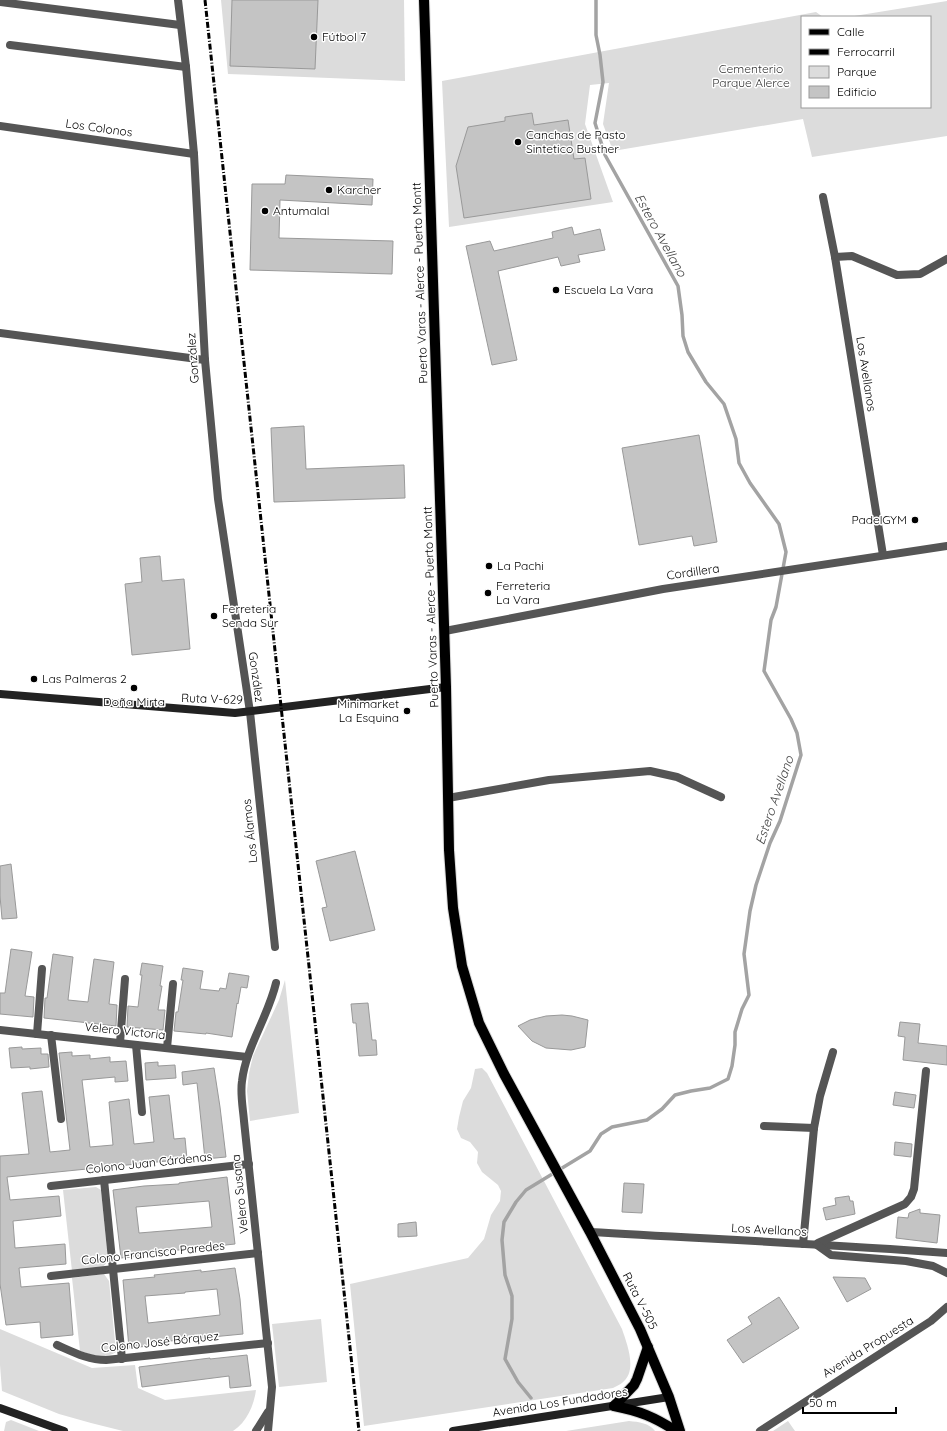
<svg xmlns="http://www.w3.org/2000/svg" width="947" height="1431" font-family="Quicksand,sans-serif">
<style>
.green{fill:#dcdcdc}
.lines{fill:none;stroke-linecap:round;stroke-linejoin:round}
.stream{stroke:#a3a3a3;stroke-width:3.5}
.building{fill:#c4c4c4;stroke:#999;fill-rule:evenodd}
.primary-casing{stroke:#dbdbdb;stroke-width:12}
.street{stroke:#555;stroke-width:8}
.secondary{stroke:#222;stroke-width:8}
.primary{stroke:#000;stroke-width:10}
.rail{stroke:#000;stroke-width:3;stroke-dasharray:6 2 1 2;stroke-linecap:butt}
.poi-dot{fill:#000;stroke:#fff;stroke-width:1.5}
.labels{text-anchor:middle;stroke-width:3;stroke-linejoin:round;paint-order:stroke}
.poi-label{font-size:12px;fill:#000;stroke:#fff;text-anchor:start}
.park-label{font-size:12px;fill:#333;stroke:#fff}
.street-label{font-size:12px;fill:#000;stroke:#fff}
.water-label{font-size:13px;font-style:italic;fill:#444;stroke:#fff}
</style>
<rect width="100%" height="100%" fill="#fff"/>
<g class="green">
<polygon points="221,0 404,0 405,81 228,74"/>
<polygon points="947,1 947,136 812,157 803,119 613,151 603,124 609,83 590,85 585,124 613,202 449,227 442,81 816,12 823,17 802,17 802,107 930,107 930,17 848,17"/>
<polygon points="285,980 299,1113 250,1121 247,1091 249,1073 253,1056 279,1000"/>
<path d="M 482,1068 L 487,1073 L 622,1329 C 627,1344 638,1371 622,1383 C 620,1385 616,1386 613,1388 L 364,1426 L 350,1284 L 468,1258 L 484,1239 L 491,1215 L 500,1201 L 501,1191 L 498,1185 L 482,1172 L 477,1163 L 478,1152 L 470,1142 L 461,1138 L 457,1129 L 459,1117 L 463,1101 L 471,1088 L 475,1069 Z"/>
<polygon points="96,1187 101,1190 108,1261 103,1267 72,1271 63,1190"/>
<path d="M 104,1274 L 109,1281 L 116,1352 C 104,1360 93,1355 80,1351 L 72,1278 Z"/>
<polygon points="321,1319 327,1382 279,1387 272,1324"/>
<path d="M 0,1329 L 92,1368 L 135,1365 L 138,1388 L 165,1400 L 256,1390 C 254,1405 247,1422 233,1431 L 123,1431 L 91,1423 L 59,1414 L 2,1391 L 0,1365 Z"/>
<polygon points="11,1420 39,1431 4,1431 6,1422"/>
<path d="M 629,1421 C 639,1422 649,1423 655,1431 L 566,1431 Z"/>
<polygon points="788,1421 795,1431 772,1431 773,1431"/>
</g>
<g class="lines">
<polyline class="stream" points="531,1398 518,1382 505,1359 512,1319 512,1296 505,1275 502,1240 504,1222 516,1202 526,1190 590,1151 601,1134 612,1127 647,1120 662,1109 675,1095 691,1091 710,1088 728,1079 732,1066 735,1045 735,1032 742,1009 749,995 744,954 750,911 756,885 770,843 780,821 801,755 797,733 791,719 764,671 771,620 776,607 786,552 779,524 750,483 739,463 736,439 724,404 706,382 688,352 683,336 682,315 678,286 605,155 595,123 603,82 600,55 596,35 596,0"/>
</g>
<g class="building">
<polygon points="232,0 318,0 315,69 230,66"/>
<polygon points="532,113 534,125 568,120 574,159 585,158 591,199 464,218 456,166 468,127 505,121 505,117"/>
<polygon points="286,175 373,179 372,205 280,200 279,238 393,241 392,274 250,270 252,184 285,184"/>
<polygon points="572,227 574,235 600,229 605,250 578,255 580,262 561,266 558,257 498,271 517,360 492,365 466,246 490,241 494,251 553,238 552,232"/>
<polygon points="304,426 306,469 404,465 405,498 274,502 271,428"/>
<polygon points="699,435 717,542 694,546 692,536 639,545 622,448"/>
<polygon points="160,556 162,581 184,579 190,649 132,655 125,584 142,582 140,558"/>
<polygon points="355,851 375,930 330,941 322,908 327,907 316,861"/>
<polygon points="11,864 17,918 2,919 0,896 0,866"/>
<polygon points="11,949 32,952 25,996 34,997 33,1017 0,1014 0,993 5,993"/>
<polygon points="53,954 73,957 68,1000 88,1002 94,959 114,962 109,1004 117,1005 116,1026 44,1018 45,998 47,998"/>
<polygon points="142,963 163,966 160,986 162,986 158,1010 165,1010 163,1030 127,1027 128,1006 138,1007 142,975 140,975"/>
<polygon points="183,968 203,971 200,989 219,991 220,988 226,989 229,973 249,976 247,988 241,987 238,1004 237,1003 232,1037 206,1033 206,1034 174,1031 176,1012 178,1012 183,980 181,980"/>
<polygon points="368,1003 372,1040 376,1040 377,1055 359,1056 356,1023 353,1023 351,1004"/>
<polygon points="562,1015 572,1016 588,1020 585,1047 571,1050 546,1048 532,1041 518,1026 530,1020 546,1016"/>
<polygon points="900,1022 920,1024 918,1043 947,1046 947,1065 903,1060 905,1037 898,1036"/>
<polygon points="22,1047 22,1049 41,1048 41,1054 48,1054 49,1067 30,1069 30,1067 11,1068 9,1048"/>
<polygon points="72,1052 72,1056 90,1055 90,1059 110,1057 110,1062 126,1061 128,1081 115,1082 115,1077 82,1080 90,1147 113,1145 109,1102 129,1099 134,1144 154,1142 149,1097 169,1095 174,1139 185,1138 187,1159 7,1177 10,1200 59,1196 61,1216 13,1221 15,1248 65,1244 66,1264 19,1268 21,1287 69,1283 73,1335 41,1338 40,1322 6,1325 0,1284 0,1156 29,1154 22,1093 42,1091 50,1152 70,1150 59,1053"/>
<polygon points="158,1062 158,1066 175,1065 176,1078 146,1080 145,1063"/>
<polygon points="214,1068 220,1107 226,1157 205,1159 197,1083 183,1085 182,1072"/>
<polygon points="895,1092 916,1095 914,1108 893,1105"/>
<polygon points="895,1142 912,1144 911,1157 894,1155"/>
<path d="M 227,1177 L 235,1244 L 141,1254 L 141,1256 L 121,1258 L 113,1190 L 144,1186 L 179,1184 L 179,1183 ZM 209,1201 L 212,1227 L 139,1233 L 136,1207 Z"/>
<polygon points="624,1183 644,1184 642,1213 622,1212"/>
<polygon points="849,1196 850,1201 853,1201 855,1214 826,1220 823,1208 836,1205 835,1198"/>
<polygon points="920,1209 920,1213 940,1215 937,1243 896,1238 898,1217 908,1218 909,1213"/>
<polygon points="416,1222 417,1236 398,1237 398,1224"/>
<path d="M 235,1268 L 240,1299 L 243,1334 L 149,1343 L 149,1346 L 129,1348 L 123,1280 L 155,1277 L 154,1275 L 201,1270 L 201,1272 ZM 217,1289 L 220,1315 L 148,1323 L 145,1296 L 185,1293 L 185,1292 Z"/>
<polygon points="833,1277 865,1278 871,1289 847,1302"/>
<polygon points="779,1297 799,1328 743,1363 727,1340 752,1324 748,1317"/>
<polygon points="247,1355 251,1386 230,1388 229,1376 142,1387 139,1367 210,1358 210,1359"/>
</g>
<g class="lines">
<defs>
<g id="primary">
<polyline points="424,0 446,687 449,850 453,908 462,966 479,1023 504,1074 590,1232 640,1329 669,1397 680,1431"/>
<polyline points="614,1406 634,1385 637,1379 648,1347"/>
<path d="M 614,1406 C 640,1411 654,1417 676,1431"/>
</g>
</defs>
<use href="#primary" class="primary-casing"/>
<g class="street">
<polyline points="178,0 186,67 194,154 205,360 218,499 250,712 275,947"/>
<polyline points="0,2 180,25"/>
<polyline points="10,45 186,67"/>
<polyline points="0,126 194,154"/>
<polyline points="823,197 835,257 883,555"/>
<polyline points="835,257 852,256 897,275 920,274 947,259"/>
<polyline points="0,333 205,360"/>
<polyline points="445,631 663,589 947,546"/>
<polyline points="448,798 549,780 650,771 677,777 721,797"/>
<polyline points="0,1030 247,1057"/>
<polyline points="37,1034 42,969"/>
<polyline points="51,1035 61,1119"/>
<polyline points="120,1043 125,979"/>
<polyline points="136,1045 142,1112"/>
<polyline points="167,1048 173,984"/>
<polyline points="764,1126 814,1128"/>
<polyline points="104,1180 122,1359"/>
<polyline points="51,1186 249,1164"/>
<path d="M 590,1232 C 709,1239 828,1244 947,1253"/>
<polyline points="818,1243 905,1204 911,1197 914,1189 926,1071"/>
<polyline points="803,1244 814,1128 820,1096 833,1052"/>
<polyline points="817,1245 831,1255 906,1261 933,1266 947,1273"/>
<polyline points="51,1276 258,1253"/>
<path d="M 57,1345 C 73,1352 88,1360 106,1360 L 268,1343"/>
<polyline points="256,1431 268,1412"/>
<path d="M 268,1431 L 272,1387 L 244,1121 C 243,1108 240,1094 242,1081 C 246,1047 268,1017 276,983"/>
<polyline points="760,1431 931,1321 947,1307"/>
</g>
<g class="secondary">
<polyline points="0,694 235,713 446,687"/>
<polyline points="0,1408 64,1431"/>
<polyline points="453,1431 669,1397"/>
</g>
<use href="#primary" class="primary"/>
<polyline class="rail" points="205,0 359,1431"/>
</g>
<g class="poi-dot">
<circle cx="314" cy="37" r="4"/>
<circle cx="518" cy="142" r="4"/>
<circle cx="329" cy="190" r="4"/>
<circle cx="265" cy="211" r="4"/>
<circle cx="556" cy="290" r="4"/>
<circle cx="915" cy="520" r="4"/>
<circle cx="489" cy="566" r="4"/>
<circle cx="488" cy="593" r="4"/>
<circle cx="214" cy="616" r="4"/>
<circle cx="34" cy="679" r="4"/>
<circle cx="134" cy="688" r="4"/>
<circle cx="407" cy="711" r="4"/>
</g>
<g class="labels">
<g class="poi-label">
<text x="322" y="41">Fútbol 7</text>
<text x="526" y="139">Canchas de Pasto<tspan x="526" dy="14">Sintetico Busther</tspan></text>
<text x="337" y="194">Karcher</text>
<text x="273" y="215">Antumalal</text>
<text x="564" y="294">Escuela La Vara</text>
<text x="907" y="524" text-anchor="end">PadelGYM</text>
<text x="497" y="570">La Pachi</text>
<text x="496" y="590">Ferreteria<tspan x="496" dy="14">La Vara</tspan></text>
<text x="222" y="613">Ferreteria<tspan x="222" dy="14">Senda Sur</tspan></text>
<text x="42" y="683">Las Palmeras 2</text>
<text x="134" y="706" text-anchor="middle">Doña Mirta</text>
<text x="399" y="708" text-anchor="end">Minimarket<tspan x="399" dy="14">La Esquina</tspan></text>
</g>
<g class="park-label">
<text x="751" y="73">Cementerio<tspan x="751" dy="14">Parque Alerce</tspan></text>
</g>
<g class="street-label">
<text transform="translate(99 128) rotate(8)" y="4">Los Colonos</text>
<text transform="translate(420 283) rotate(-92)" y="4">Puerto Varas - Alerce - Puerto Montt</text>
<text transform="translate(193 358) rotate(-94)" y="4">González</text>
<text transform="translate(866 374) rotate(81)" y="4">Los Avellanos</text>
<text transform="translate(693 572) rotate(-8)" y="4">Cordillera</text>
<text transform="translate(431 607) rotate(-92)" y="4">Puerto Varas - Alerce - Puerto Montt</text>
<text transform="translate(256 677) rotate(82)" y="4">González</text>
<text transform="translate(212 699) rotate(2)" y="4">Ruta V-629</text>
<text transform="translate(250 831) rotate(-96)" y="4">Los Álamos</text>
<text transform="translate(125 1031) rotate(6)" y="4">Velero Victoria</text>
<text transform="translate(149 1163) rotate(-6)" y="4">Colono Juan Cárdenas</text>
<text transform="translate(240 1194) rotate(-96)" y="4">Velero Susana</text>
<text transform="translate(769 1230) rotate(3)" y="4">Los Avellanos</text>
<text transform="translate(153 1253) rotate(-6)" y="4">Colono Francisco Paredes</text>
<text transform="translate(640 1301) rotate(63)" y="4">Ruta V-505</text>
<text transform="translate(160 1342) rotate(-6)" y="4">Colono José Bórquez</text>
<text transform="translate(868 1347) rotate(-32)" y="4">Avenida Propuesta</text>
<text transform="translate(560 1402) rotate(-9)" y="4">Avenida Los Fundadores</text>
</g>
<g class="water-label">
<text transform="translate(661 235) rotate(61)" y="5">Estero Avellano</text>
<text transform="translate(774 800) rotate(-71)" y="5">Estero Avellano</text>
</g>
</g>
<rect x="801" y="16" width="130" height="92" fill="#ffffff" stroke="#999999"/>
<rect x="809" y="29" width="20" height="6" fill="#000000" stroke="#999999"/>
<text x="837" y="36" font-size="12" fill="#000000">Calle</text>
<rect x="809" y="49" width="20" height="6" fill="#000000" stroke="#999999"/>
<text x="837" y="56" font-size="12" fill="#000000">Ferrocarril</text>
<rect x="809" y="66" width="20" height="12" fill="#dcdcdc" stroke="#999999"/>
<text x="837" y="76" font-size="12" fill="#000000">Parque</text>
<rect x="809" y="86" width="20" height="12" fill="#c4c4c4" stroke="#999999"/>
<text x="837" y="96" font-size="12" fill="#000000">Edificio</text>
<path d="M803 1407v6h93v-6" fill="none" stroke="#000000" stroke-width="2"/>
<text x="809" y="1407" font-size="12" fill="#000000" stroke="#ffffff" stroke-width="3" paint-order="stroke">50 m</text>
</svg>
